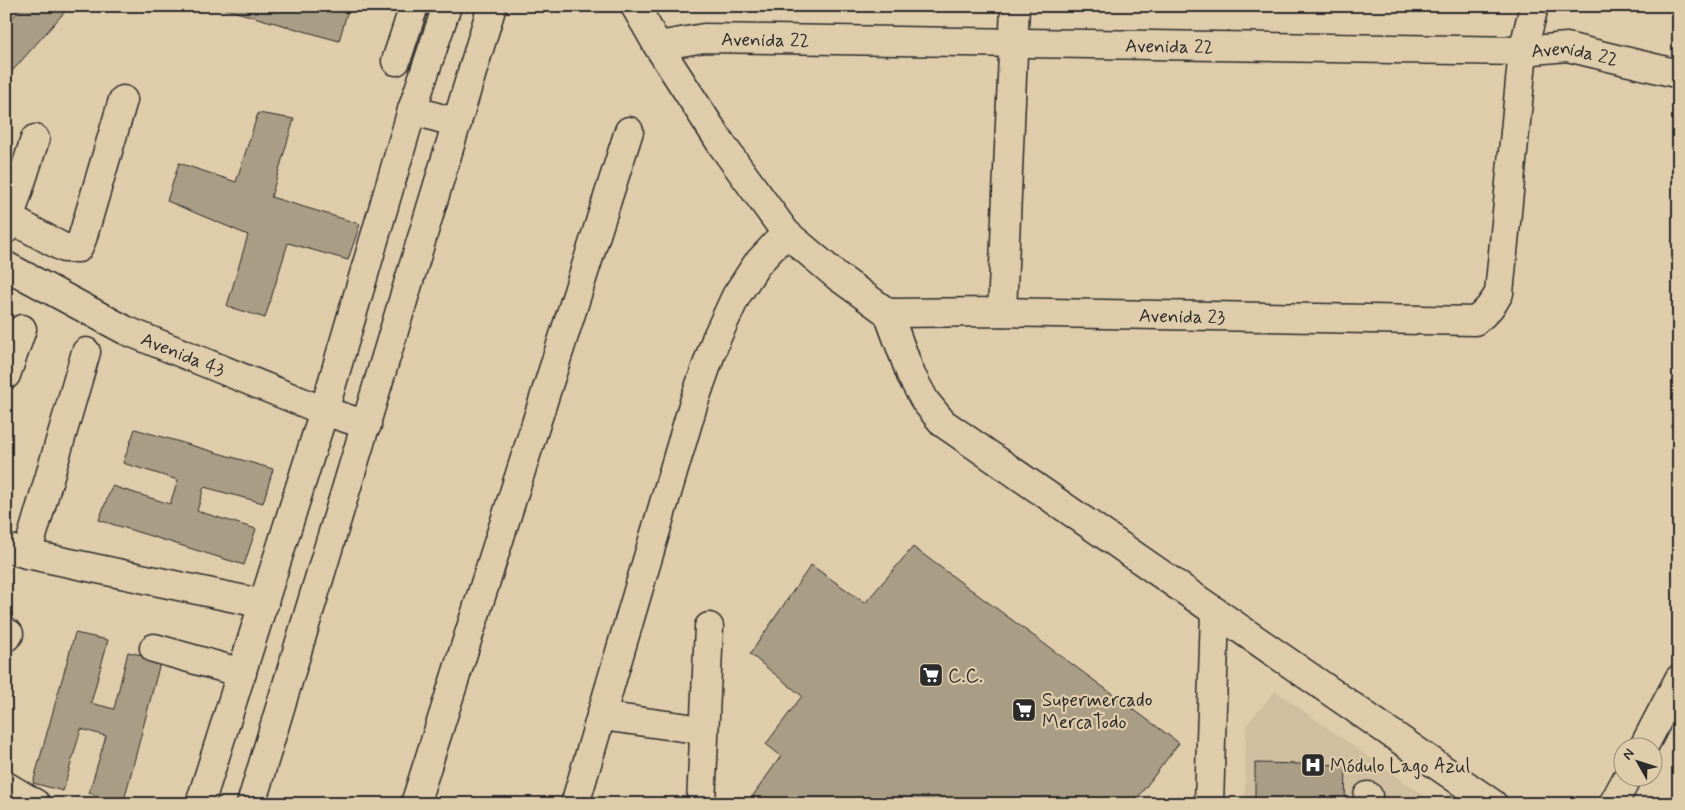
<svg xmlns="http://www.w3.org/2000/svg" width="1685" height="810" font-family="Mynerve,sans-serif">
<style>
.built{fill:#cfbe9f}
.building{fill:#aa9d85;stroke:#2b2b2b}
.lines{fill:none;stroke-linecap:round;stroke-linejoin:round}
.minor-casing{stroke:#2b2b2b;stroke-width:31}
.minor{stroke:#dfccaa;stroke-width:28}
.labels{text-anchor:middle;stroke-width:4.5;stroke-linejoin:round;paint-order:stroke}
.street-label{font-size:19px;fill:#2b2b2b;stroke:#dfccaa}
.poi-label{font-size:19px;fill:#2b2b2b;stroke:#dfccaa;text-anchor:start}
</style>
<rect width="100%" height="100%" fill="#dfccaa"/>
<filter id="ink" filterUnits="userSpaceOnUse"><feTurbulence type="fractalNoise" baseFrequency=".02" numOctaves="2"/><feDisplacementMap in="SourceGraphic" scale="10" xChannelSelector="R" yChannelSelector="G"/><feConvolveMatrix kernelMatrix="1 2 1 2 8 2 1 2 1" color-interpolation-filters="sRGB"/></filter>
<g filter="url(#ink)">
<polygon class="built" points="1275,691 1436,804 1245,804 1246,726"/>
<g class="building">
<polygon points="23,6 69,7 6,78 6,25"/>
<polygon points="215,6 349,6 339,41"/>
<polygon points="258,113 294,119 271,197 360,224 348,260 288,243 265,318 227,306 248,235 167,201 179,163 236,182"/>
<polygon points="135,429 273,469 263,503 204,487 197,511 256,529 244,565 99,520 112,486 170,504 178,480 123,463"/>
<polygon points="913,547 1179,743 1133,804 747,804 781,756 766,744 802,696 750,654 811,565 865,603"/>
<polygon points="75,633 108,640 91,703 114,709 128,652 161,659 123,804 89,793 106,736 81,729 63,791 33,783"/>
<polygon points="1255,763 1346,765 1345,804 1255,804"/>
</g>
<g class="lines">
<defs>
<g id="minor">
<polyline points="635,6 658,46 722,145 786,233 837,276 888,313 911,375 925,401 943,423 1493,804"/>
<path id="s1" d="M 658,46 L 704,38 L 1523,51 L 1567,47 L 1679,74"/>
<polyline points="396,61 414,6"/>
<polyline points="412,110 457,123"/>
<polyline points="9,218 64,248 78,248 82,239 123,100"/>
<polyline points="6,229 35,139"/>
<path id="s2" d="M 6,266 L 125,330 L 324,411 L 367,425"/>
<polyline points="1002,312 1015,6"/>
<path id="s3" d="M 888,313 L 1002,312 L 1475,321 C 1486,313 1493,305 1499,293 L 1523,51 L 1534,6"/>
<polyline points="6,375 22,329"/>
<polyline points="6,548 27,554 264,604"/>
<polyline points="27,554 86,352"/>
<polyline points="6,637 9,634"/>
<polyline points="154,648 242,673"/>
<polyline points="601,716 704,730"/>
<polyline points="1643,748 1679,679"/>
<polyline points="6,786 36,804"/>
<polyline points="200,804 324,411 412,110 447,6"/>
<polyline points="251,804 492,6"/>
<polyline points="415,804 629,131"/>
<polyline points="575,804 693,405 716,339 736,296 757,264 786,233"/>
<polyline points="701,804 709,627"/>
<polyline points="1209,804 1215,612"/>
<polyline points="1368,804 1368,796"/>
<polyline points="1613,804 1627,778"/>
</g>
</defs>
<use href="#minor" class="minor-casing"/>
<use href="#minor" class="minor"/>
</g>
</g>
<defs>
<symbol id="supermarket-square" viewBox="-11 -11 22 22"><rect x="-9" y="-9" width="18" height="18" rx="4" fill="#2b2b2b" stroke="#dfccaa"/><path d="M-6-5.5h2.5l.6 2H6L4.5 2H-2.5L-4.4-4H-6ZM-1.5 3.2a1.3 1.3 0 1 0 .1 0ZM3 3.2a1.3 1.3 0 1 0 .1 0Z" fill="#fff"/></symbol>
<symbol id="hospital-square" viewBox="-11 -11 22 22"><rect x="-9" y="-9" width="18" height="18" rx="4" fill="#2b2b2b" stroke="#dfccaa"/><path d="M-5-5h3v3.5h4V-5h3V5h-3V1.5h-4V5h-3Z" fill="#fff"/></symbol>
</defs>
<g fill-rule="evenodd">
<use href="#supermarket-square" x="917" y="661" width="28" height="28"/>
<use href="#supermarket-square" x="1010" y="696" width="28" height="28"/>
<use href="#hospital-square" x="1299" y="751" width="28" height="28"/>
</g>
<g class="labels">
<g class="street-label">
<text dy="7" stroke="none"><textPath href="#s1" startOffset="108">Avenida 22</textPath></text>
<text dy="7" stroke="none"><textPath href="#s1" startOffset="512">Avenida 22</textPath></text>
<text dy="7" stroke="none"><textPath href="#s1" startOffset="918">Avenida 22</textPath></text>
<text dy="7" stroke="none"><textPath href="#s3" startOffset="294">Avenida 23</textPath></text>
<text dy="7" stroke="none"><textPath href="#s2" startOffset="198">Avenida 43</textPath></text>
</g>
<g class="poi-label">
<text x="948" y="682">C.C.</text>
<text x="1042" y="706">Supermercado<tspan x="1042" dy="22">MercaTodo</tspan></text>
<text x="1330" y="772">Módulo Lago Azul</text>
</g>
</g>
<rect width="1685" height="810" fill="none" stroke="#dfccaa" stroke-width="25"/>
<rect x="12" y="12" width="1660" height="785" fill="none" stroke="#2b2b2b" stroke-width="2" filter="url(#ink)"/>
<g transform="translate(1638 762) rotate(309)"><circle r="24" fill="#dfccaa" stroke="#978c77"/>
<path d="M0-4L9 19L0 12L-9 19Z" fill="#2b2b2b"/>
<text y="-8" font-size="14" font-weight="bold" text-anchor="middle" fill="#2b2b2b">N</text>
</g>
</svg>
